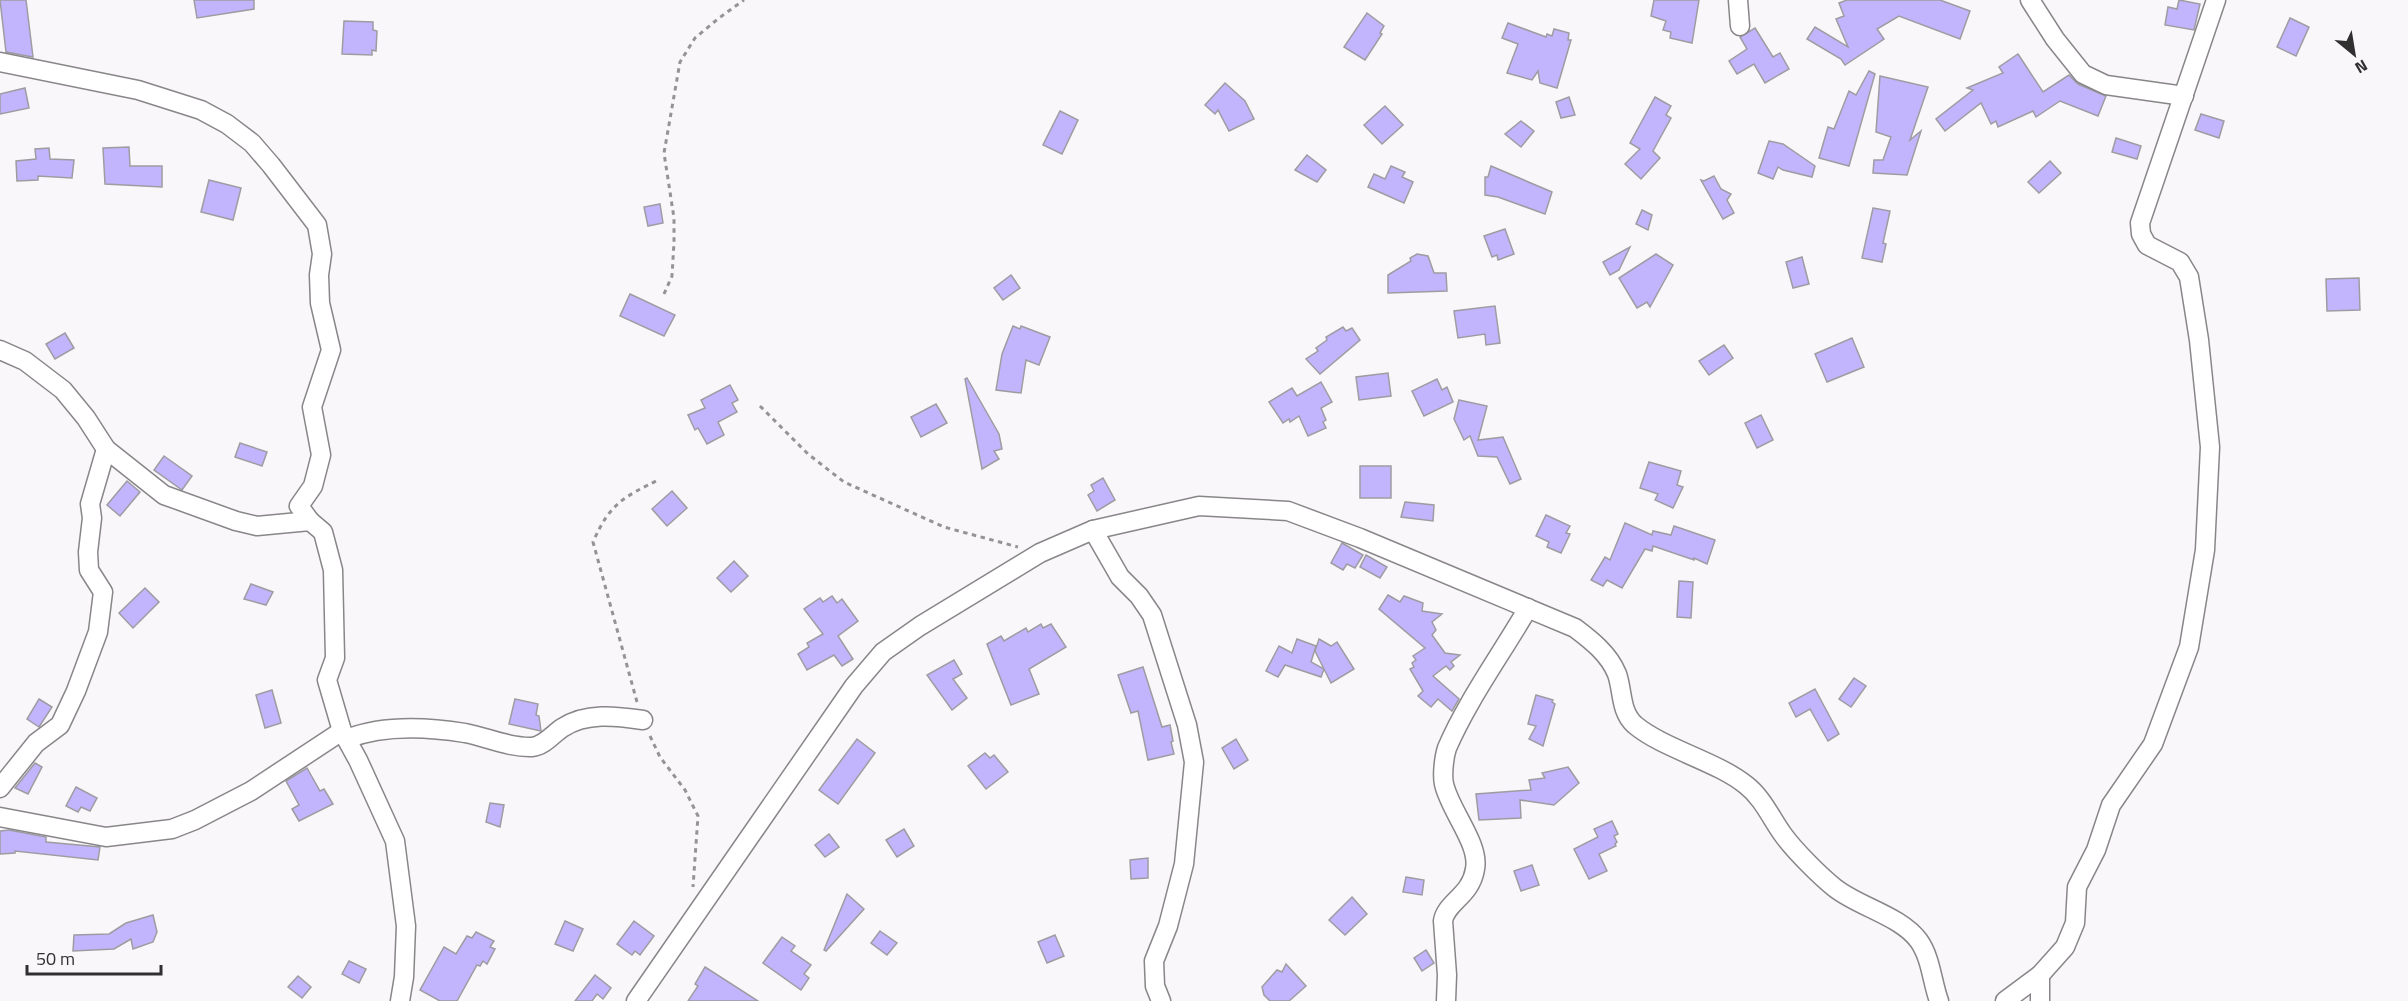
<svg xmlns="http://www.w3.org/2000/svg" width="2408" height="1001" font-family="'Titillium Web',sans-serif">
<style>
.building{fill:#c2b5fd;stroke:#9d9da1;stroke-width:1.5}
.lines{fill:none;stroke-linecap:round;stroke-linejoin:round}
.minor-casing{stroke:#898689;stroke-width:21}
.path{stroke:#959395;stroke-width:3;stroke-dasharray:4.5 4.5;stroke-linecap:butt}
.minor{stroke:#fff;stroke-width:18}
</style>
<rect width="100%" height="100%" fill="#faf7fb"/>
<g class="building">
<polygon points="0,0 26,0 33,57 6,52"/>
<polygon points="194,0 254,0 254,9 197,18"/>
<polygon points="1654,0 1699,0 1692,43 1670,38 1671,32 1663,30 1666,21 1651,16"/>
<polygon points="1847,0 1940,0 1970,11 1960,39 1899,16 1877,29 1884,39 1845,65 1841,59 1807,39 1815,27 1848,47 1836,19 1844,16 1839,3"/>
<polygon points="2179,0 2200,4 2194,30 2165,25 2168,7 2177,9"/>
<polygon points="1367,13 1384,26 1380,33 1382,34 1365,60 1344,47"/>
<polygon points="2290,18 2309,27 2296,56 2277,47"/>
<polygon points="344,21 373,22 373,30 377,31 376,51 372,50 372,55 342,54"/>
<polygon points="1508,23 1546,37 1547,34 1552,36 1554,29 1569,33 1568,40 1571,40 1557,88 1540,83 1538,71 1532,80 1507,73 1518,44 1502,38"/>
<polygon points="1755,28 1773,57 1780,53 1789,69 1765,83 1754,64 1737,74 1729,61 1747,49 1740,37"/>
<polygon points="2018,54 2043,92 2069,75 2078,84 2106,96 2098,116 2060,101 2036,117 2033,111 1998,127 1996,121 1991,124 1981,103 1945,131 1936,119 1973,90 1967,88 2003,73 1999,67"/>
<polygon points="1869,71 1875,74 1849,166 1819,158 1828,127 1834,129 1849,91 1856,95"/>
<polygon points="1880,76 1928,87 1910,140 1921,131 1907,175 1873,173 1874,160 1883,160 1891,137 1876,132"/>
<polygon points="1225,83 1245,101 1254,119 1229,131 1218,110 1215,114 1205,105"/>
<polygon points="25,88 29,108 0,114 0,94"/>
<polygon points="1569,97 1575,115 1561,118 1556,102"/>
<polygon points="1655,97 1671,106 1666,115 1671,118 1653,151 1660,158 1641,179 1625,164 1640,149 1630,143"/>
<polygon points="1385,106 1403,125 1382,144 1364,125"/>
<polygon points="1060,111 1078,120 1062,154 1043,145"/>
<polygon points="2201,114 2224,121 2219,138 2195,130"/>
<polygon points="1521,121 1534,131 1521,147 1505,134"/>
<polygon points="2116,138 2141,146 2137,159 2112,152"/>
<polygon points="1769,141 1783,144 1815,166 1812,177 1783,170 1778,167 1773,179 1758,173"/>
<polygon points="129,147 130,166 162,166 162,187 105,184 103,148"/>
<polygon points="49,148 50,159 74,160 72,178 38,176 38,180 17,181 16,161 36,159 35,149"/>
<polygon points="1307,155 1326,170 1317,182 1295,170"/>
<polygon points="2050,161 2061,173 2039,193 2028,182"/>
<polygon points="1391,166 1405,172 1402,177 1413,182 1404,203 1368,187 1374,174 1385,179"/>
<polygon points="1491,166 1552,192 1545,214 1498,197 1485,195 1485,177 1488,177"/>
<polygon points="1714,176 1721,189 1731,194 1727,200 1734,213 1723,219 1701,180 1704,181"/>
<polygon points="209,180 241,188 233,220 201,212"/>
<polygon points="660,204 663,223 648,226 644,207"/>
<polygon points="1873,208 1890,211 1883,243 1886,244 1882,262 1862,258"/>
<polygon points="1642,210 1652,215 1648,230 1636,224"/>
<polygon points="1505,229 1514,254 1498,260 1497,255 1492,257 1484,236"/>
<polygon points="1630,247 1619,270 1610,275 1603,262"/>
<polygon points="1417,254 1428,256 1434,273 1446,273 1447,291 1388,293 1388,275 1411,261 1410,258"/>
<polygon points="1656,254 1673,265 1650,307 1647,302 1637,308 1619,278"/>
<polygon points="1802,257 1809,284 1793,288 1786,262"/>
<polygon points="1011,275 1020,288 1003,300 994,288"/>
<polygon points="2359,278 2360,310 2327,311 2326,279"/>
<polygon points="630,294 675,315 664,336 620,316"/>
<polygon points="1495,306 1500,343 1486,345 1485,334 1458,338 1454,311"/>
<polygon points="1013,326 1020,329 1021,326 1050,337 1039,365 1026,360 1021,393 996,390 1002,354"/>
<polygon points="1343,327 1346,331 1352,328 1360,340 1320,374 1306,359 1318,351 1316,348 1327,340 1326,337"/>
<polygon points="65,333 74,348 55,359 46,344"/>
<polygon points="1852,338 1864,367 1827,382 1815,354"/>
<polygon points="1724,345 1733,358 1709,375 1699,361"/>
<polygon points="1388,373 1391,396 1359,400 1356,377"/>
<polygon points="967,378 999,434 1002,449 994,451 999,459 982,469 965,379"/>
<polygon points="1437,379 1442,390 1447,387 1453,402 1424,416 1412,391"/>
<polygon points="1321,382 1332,402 1321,408 1326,420 1323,422 1326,428 1308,436 1299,416 1290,422 1289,419 1283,423 1269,402 1292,388 1297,396"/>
<polygon points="730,385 738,400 732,403 737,412 718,422 724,435 707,444 698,428 695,430 688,415 705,408 701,400"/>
<polygon points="1459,400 1487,406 1478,440 1503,437 1521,479 1510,484 1497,457 1478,456 1470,436 1464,440 1454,419"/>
<polygon points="936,404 947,423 921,437 911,417"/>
<polygon points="1761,415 1773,440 1757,448 1745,423"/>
<polygon points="240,443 267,452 262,466 235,457"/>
<polygon points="164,456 192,476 182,490 154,470"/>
<polygon points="1649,462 1681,471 1677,485 1683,487 1673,508 1655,500 1658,494 1640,488"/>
<rect x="1360" y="466" width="31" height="32"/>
<polygon points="1103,478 1115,500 1097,511 1088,495 1094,491 1091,485"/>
<polygon points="127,481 140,492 120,516 107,505"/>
<polygon points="672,491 687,508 667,526 652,509"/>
<polygon points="1405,502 1434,505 1433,521 1401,517"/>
<polygon points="1546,515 1570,526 1566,533 1570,534 1561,553 1547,547 1549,542 1536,536"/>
<polygon points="1625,523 1652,535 1653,531 1671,535 1674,526 1715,540 1707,564 1694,558 1694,560 1653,546 1652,551 1645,549 1622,588 1607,580 1603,586 1591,580 1605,557 1610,560"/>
<polygon points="1342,543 1363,555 1355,568 1347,564 1343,570 1331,563"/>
<polygon points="1366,555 1387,567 1380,578 1360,567"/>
<polygon points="734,561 748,576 731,592 717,578"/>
<polygon points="1679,581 1693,582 1691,618 1677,617"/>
<polygon points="251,584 273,592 266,605 244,599"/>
<polygon points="145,588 159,602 133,628 119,613"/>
<polygon points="1388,595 1400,602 1404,596 1423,603 1422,611 1442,614 1432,622 1436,630 1432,635 1445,653 1460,655 1451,662 1454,666 1450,670 1446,666 1433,676 1459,699 1452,711 1438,699 1431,707 1418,696 1423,691 1410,669 1414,667 1412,663 1416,660 1413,656 1425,648 1379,609"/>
<polygon points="832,596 837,603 842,599 858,621 838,636 853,659 842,666 834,655 807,670 798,654 809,647 807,643 823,634 804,609 820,598 823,602"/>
<polygon points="1041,624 1043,628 1051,624 1066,647 1029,669 1039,694 1011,705 987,644 1001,636 1004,641 1026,628 1028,632"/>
<polygon points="1297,639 1316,646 1311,662 1324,669 1321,677 1285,665 1278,677 1266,671 1279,646 1292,653"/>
<polygon points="1319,639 1331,646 1337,642 1354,669 1331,683 1315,651"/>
<polygon points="954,660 962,674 953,679 967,698 952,710 927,675"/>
<polygon points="1143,667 1162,727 1170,725 1173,741 1171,742 1174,754 1148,760 1138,711 1131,713 1118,675"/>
<polygon points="1854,678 1866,686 1851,707 1839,699"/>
<polygon points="1815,689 1839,734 1828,741 1810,709 1796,717 1789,703"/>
<polygon points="272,690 281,723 265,728 256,695"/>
<polygon points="1536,695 1553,700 1552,702 1555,704 1543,746 1529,739 1536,726 1528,724"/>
<polygon points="39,699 52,707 39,727 27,719"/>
<polygon points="515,699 538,704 536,715 539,716 541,731 509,724"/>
<polygon points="857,739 875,753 838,804 819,790"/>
<polygon points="1236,739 1248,760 1234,769 1222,748"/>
<polygon points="985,753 990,758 994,755 1008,772 986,789 968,766"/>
<polygon points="35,763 42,767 28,794 15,788"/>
<polygon points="1568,767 1579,783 1554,805 1520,800 1521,818 1479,820 1476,794 1531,790 1529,780 1545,778 1542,773"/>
<polygon points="307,768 320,791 324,789 333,804 299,821 292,809 299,805 286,781"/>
<polygon points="76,787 97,798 90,811 81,807 78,812 66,806"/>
<polygon points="490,803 504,805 500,827 486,822"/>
<polygon points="1612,821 1618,834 1614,836 1617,842 1615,844 1616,846 1599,854 1607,871 1589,879 1574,849 1598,837 1594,829"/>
<polygon points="904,829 914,846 897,857 886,840"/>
<polygon points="9,830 46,837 46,842 100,847 98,860 15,851 15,853 0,854 0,831"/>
<polygon points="829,834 839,847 825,857 815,845"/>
<polygon points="1148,858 1148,878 1131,879 1130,860"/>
<polygon points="1532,865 1539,885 1521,891 1514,871"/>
<polygon points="1406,877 1424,880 1422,895 1403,892"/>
<polygon points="847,894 864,909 826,951 824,950"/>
<polygon points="1352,897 1367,914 1345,935 1329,920"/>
<polygon points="153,915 157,932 153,942 133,949 131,939 114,949 73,951 74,935 109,934 126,923"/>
<polygon points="565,921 583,929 573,951 555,944"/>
<polygon points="634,921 654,936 640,955 635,951 632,955 617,944"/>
<polygon points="880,931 897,943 887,955 871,943"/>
<polygon points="476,932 494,941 490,947 495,949 487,964 483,961 480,966 477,965 457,1001 440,1001 420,990 444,947 456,954 467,936 472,938"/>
<polygon points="1055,935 1064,956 1047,963 1038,942"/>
<polygon points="782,937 795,946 791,951 811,965 804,974 809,978 801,990 763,963"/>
<polygon points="1426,950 1434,963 1422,971 1414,958"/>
<polygon points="349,961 366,969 359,983 342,974"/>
<polygon points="1286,964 1306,986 1289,1001 1270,1001 1264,995 1262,987 1277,970 1282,972"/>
<polygon points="705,967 758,1001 688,1001 698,986 695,984"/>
<polygon points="595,975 611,988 603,999 597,994 592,1001 575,1001"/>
<polygon points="298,976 311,987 302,998 288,987"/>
</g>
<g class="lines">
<defs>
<g id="minor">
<polyline points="1738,0 1740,26"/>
<polyline points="2030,0 2055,39 2083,74 2106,85 2184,96"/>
<polyline points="0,62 138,90 201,110 227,124 252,143 271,165 317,225 322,254 319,275 320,303 331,350 312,407 321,455 313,486 299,506 310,521"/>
<polyline points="0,350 25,361 63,390 86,418 106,449 164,495 236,521 257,526 310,521 323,532 333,570 335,658 327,680 342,731 358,760 395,841 406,926 404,977 400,1001"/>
<polyline points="1093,530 1120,577 1139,596 1152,615 1187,725 1194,762 1184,864 1168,926 1154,961 1155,986 1161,1001"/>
<path d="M 347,739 C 382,725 427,727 465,733 C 486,737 510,748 532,747 C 544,746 553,734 562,728 C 586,712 616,716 643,720"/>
<polyline points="0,788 36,743 60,725 76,691 98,632 103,592 89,570 88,552 92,518 90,504 106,449"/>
<polyline points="0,817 106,837 172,829 195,820 251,791 342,731"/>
<polyline points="2040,975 2040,1001"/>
<path d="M 636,1001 L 854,686 L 883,652 L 920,626 L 1040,553 L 1093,530 L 1199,506 L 1288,511 L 1360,538 L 1575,628 C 1591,640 1609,654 1617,674 C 1623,691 1620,712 1635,725 C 1664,749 1716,761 1746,785 C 1763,798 1772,820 1784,836 C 1795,851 1820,876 1835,888 C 1859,907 1901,916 1919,941 C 1931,958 1932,982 1939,1001"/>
<path d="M 1446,1001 L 1447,975 L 1443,921 C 1446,902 1471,896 1475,869 C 1480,844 1450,811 1444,784 C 1442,775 1444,757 1447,748 C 1467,701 1502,653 1528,608"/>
<polyline points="2005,1001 2040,975 2065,947 2075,923 2077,887 2096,850 2111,805 2153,744 2189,647 2205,550 2210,447 2199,340 2189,277 2180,262 2147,245 2141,234 2140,223 2216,0"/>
</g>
</defs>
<use href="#minor" class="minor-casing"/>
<g class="path">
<polyline points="664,294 672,276 674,242 674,218 664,153 680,62 695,38 719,18 744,0"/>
<polyline points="760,406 808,454 844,482 944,527 1018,547"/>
<path d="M 637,702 L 593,542 C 610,503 624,497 660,479"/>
<polyline points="650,736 660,757 685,790 698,816 693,887"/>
</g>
<use href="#minor" class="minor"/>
</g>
<g transform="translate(2354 54) rotate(150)" stroke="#faf7fb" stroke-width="4.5" paint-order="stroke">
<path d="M0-4.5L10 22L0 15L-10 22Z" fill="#313031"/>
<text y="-9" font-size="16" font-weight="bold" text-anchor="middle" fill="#313031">N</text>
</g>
<path d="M27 965v9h134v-9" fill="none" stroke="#313031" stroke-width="3"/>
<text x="36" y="965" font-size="18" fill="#313031" stroke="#faf7fb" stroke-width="4.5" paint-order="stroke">50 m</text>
</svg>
